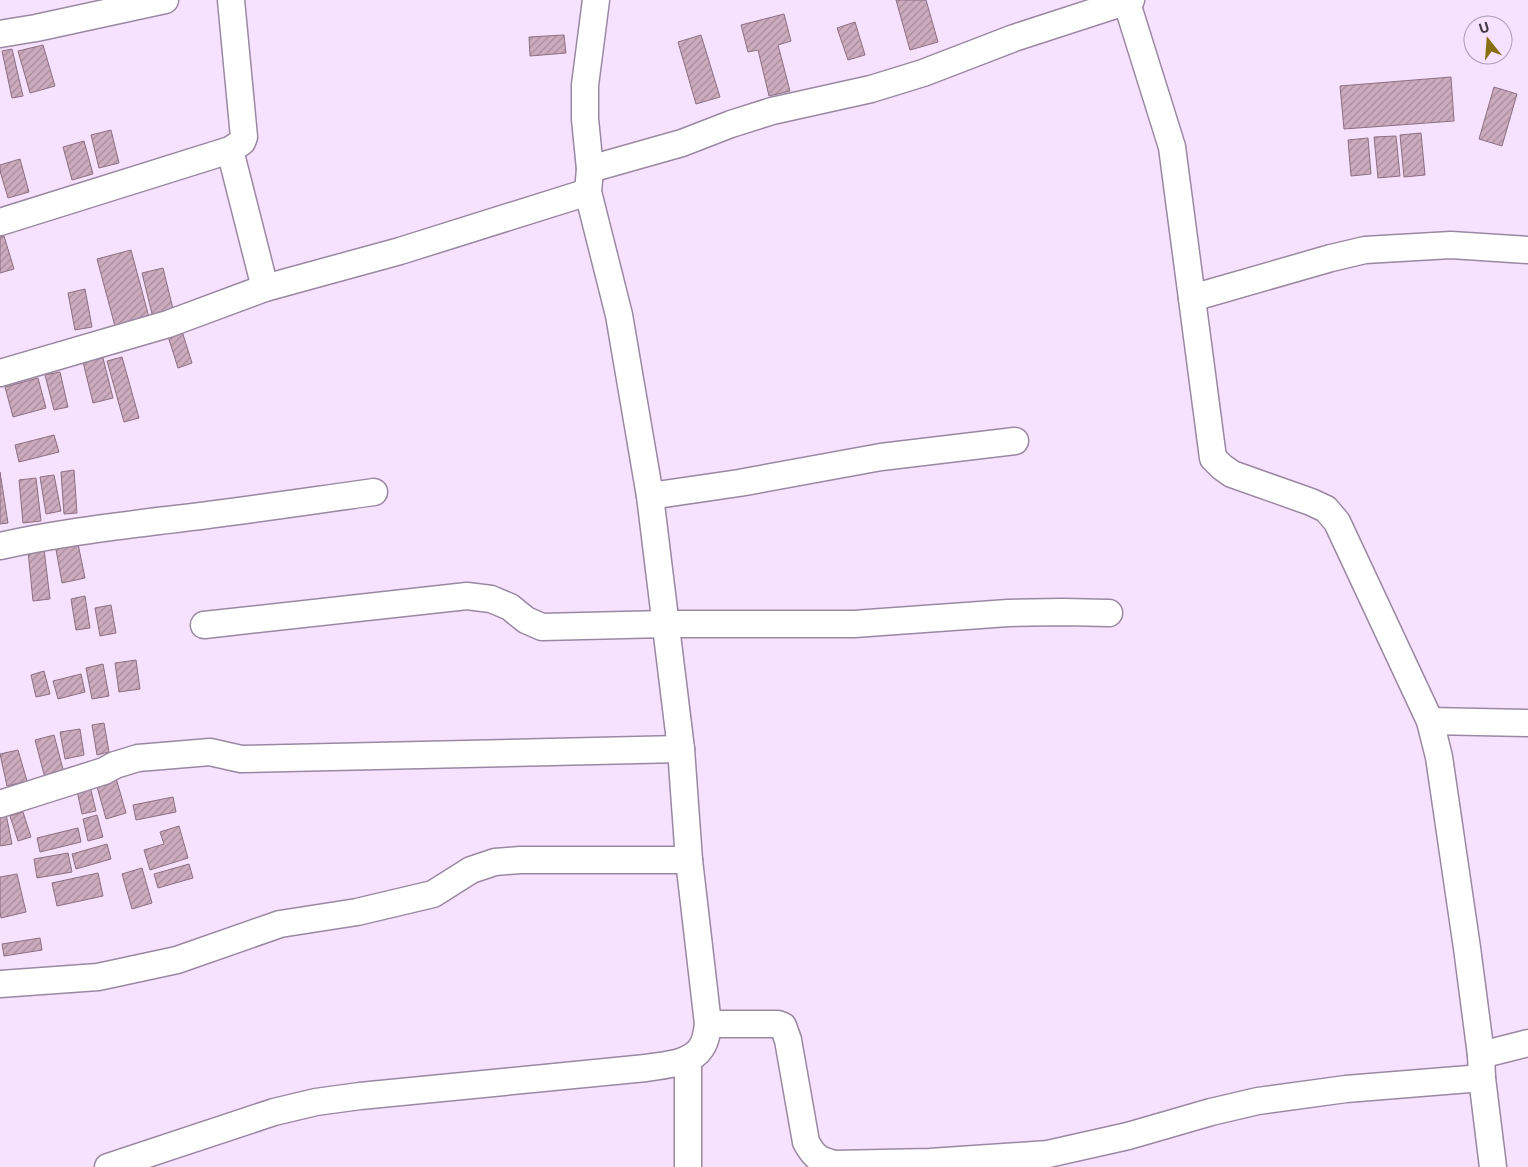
<svg xmlns="http://www.w3.org/2000/svg" width="1528" height="1167" font-family="'Noto Sans',sans-serif">
<style>
.building{fill:url(#building-hatch);stroke:#8c6f80}
.lines{fill:none;stroke-linecap:round;stroke-linejoin:round}
.minor-casing{stroke:#9a88a2;stroke-width:29}
.minor{stroke:#fff;stroke-width:26}
</style>
<defs>
<pattern id="building-hatch" width="6" height="6" patternUnits="userSpaceOnUse" patternTransform="scale(1.25)"><rect width="6" height="6" fill="#cbabbd"/><path d="M-1 1l2-2M0 6l6-6M5 7l2-2" fill="none" stroke="#a68c9b"/></pattern>
</defs>
<rect width="100%" height="100%" fill="#f6e2fe"/>
<g class="building">
<polygon points="896,0 926,0 938,42 910,50"/>
<polygon points="784,14 791,41 778,45 790,91 769,96 758,50 748,52 741,25"/>
<polygon points="855,22 865,55 848,60 837,28"/>
<polygon points="564,35 566,53 530,56 529,37"/>
<polygon points="701,35 720,97 696,104 678,42"/>
<polygon points="43,45 55,86 30,93 18,51"/>
<polygon points="12,49 23,96 12,98 2,51"/>
<polygon points="1451,77 1454,121 1344,129 1340,86"/>
<polygon points="1494,87 1517,94 1502,146 1479,139"/>
<polygon points="111,130 119,163 99,168 91,135"/>
<polygon points="1421,133 1425,175 1404,177 1400,135"/>
<polygon points="1396,136 1400,176 1378,178 1374,137"/>
<polygon points="1368,138 1371,174 1351,176 1348,140"/>
<polygon points="84,141 93,174 72,180 63,147"/>
<polygon points="20,159 29,192 8,198 0,171 0,165"/>
<polygon points="4,236 14,269 0,273 0,237"/>
<polygon points="131,250 150,321 116,330 97,259"/>
<polygon points="163,268 174,313 153,318 142,273"/>
<polygon points="85,289 92,327 75,330 68,293"/>
<polygon points="181,328 192,363 178,368 167,333"/>
<polygon points="122,357 139,418 124,422 107,361"/>
<polygon points="103,358 113,398 93,403 83,362"/>
<polygon points="60,372 68,407 54,410 45,375"/>
<polygon points="38,378 46,408 13,417 5,387"/>
<polygon points="54,435 59,452 19,462 15,445"/>
<polygon points="74,470 77,513 64,514 61,472"/>
<polygon points="0,472 8,523 0,524"/>
<polygon points="54,475 61,511 46,514 40,477"/>
<polygon points="36,478 41,521 23,523 19,480"/>
<polygon points="77,539 85,578 62,583 55,544"/>
<polygon points="44,549 50,599 33,601 28,551"/>
<polygon points="85,596 90,628 76,630 71,599"/>
<polygon points="111,605 116,633 100,636 95,608"/>
<polygon points="136,660 140,689 119,692 115,663"/>
<polygon points="103,664 109,696 92,699 86,668"/>
<polygon points="44,671 50,694 36,697 31,675"/>
<polygon points="81,674 85,692 58,699 53,681"/>
<polygon points="104,723 109,752 97,755 92,725"/>
<polygon points="80,729 84,755 65,759 60,732"/>
<polygon points="54,735 64,773 45,778 35,740"/>
<polygon points="18,750 27,781 7,786 0,754"/>
<polygon points="116,778 126,813 106,819 96,783"/>
<polygon points="89,782 96,811 82,814 76,786"/>
<polygon points="173,797 176,812 136,820 133,805"/>
<polygon points="5,809 12,844 0,846 0,810"/>
<polygon points="23,812 31,837 18,841 10,816"/>
<polygon points="97,815 103,837 88,841 83,819"/>
<polygon points="179,826 188,858 150,870 144,850 164,844 160,832"/>
<polygon points="78,828 81,842 40,852 37,838"/>
<polygon points="107,844 111,859 76,869 72,854"/>
<polygon points="68,853 72,872 37,878 34,859"/>
<polygon points="189,864 193,878 158,888 154,874"/>
<polygon points="142,868 152,903 132,909 122,874"/>
<polygon points="98,873 103,896 57,906 52,883"/>
<polygon points="17,874 26,912 1,918 0,913 0,877"/>
<polygon points="40,938 42,950 4,956 2,944"/>
</g>
<g class="lines">
<defs>
<g id="minor">
<polyline points="1126,0 1172,147 1213,458 1222,467 1232,474 1311,502 1326,509 1337,522 1430,721 1439,757 1467,948 1481,1055 1482,1078 1493,1167"/>
<polyline points="0,34 36,28 165,0"/>
<polyline points="230,150 265,288"/>
<polyline points="590,169 682,143 731,124 772,111 871,89 923,73 1014,38 1131,0"/>
<polyline points="0,222 230,150 242,142 244,137 231,0"/>
<polyline points="1192,298 1331,258 1365,250 1451,245 1528,250"/>
<polyline points="0,373 168,324 265,288 400,251 588,192"/>
<polyline points="650,496 739,483 881,457 1015,441"/>
<path d="M 0,546 C 52,534 105,528 158,521 C 230,513 302,502 374,492"/>
<polyline points="204,625 467,596 491,599 510,607 526,620 542,627 665,624 854,624 1008,613 1063,612 1109,613"/>
<polyline points="1430,721 1528,723"/>
<polyline points="0,804 104,771 115,765 138,758 210,752 241,759 681,749"/>
<polyline points="0,984 98,977 177,960 280,924 357,912 433,894 471,870 495,862 520,860 689,860"/>
<path d="M 708,1024 L 778,1024 L 783,1026 L 788,1040 L 806,1142 C 814,1157 819,1160 835,1164 L 930,1162 L 1048,1154 L 1128,1136 L 1211,1112 L 1258,1101 L 1346,1089 L 1482,1078"/>
<polyline points="1481,1055 1528,1043"/>
<path d="M 108,1167 L 274,1112 L 316,1102 L 360,1096 L 646,1068 C 664,1065 691,1064 701,1048 C 706,1041 707,1032 708,1024 L 689,860 L 681,749 L 650,496 L 619,315 L 588,192 L 590,169 L 585,119 L 585,85 L 596,0"/>
<polyline points="688,1167 688,1059"/>
</g>
</defs>
<use href="#minor" class="minor-casing"/>
<use href="#minor" class="minor"/>
</g>
<g transform="translate(1488 40) rotate(343)"><circle r="24" fill="#f6e2fe" stroke="#ad9eb3"/>
<path d="M0-4L9 19L0 12L-9 19Z" fill="#876f0f"/>
<text y="-8" font-size="14" font-weight="bold" text-anchor="middle" fill="#3f3742">U</text>
</g>
</svg>
